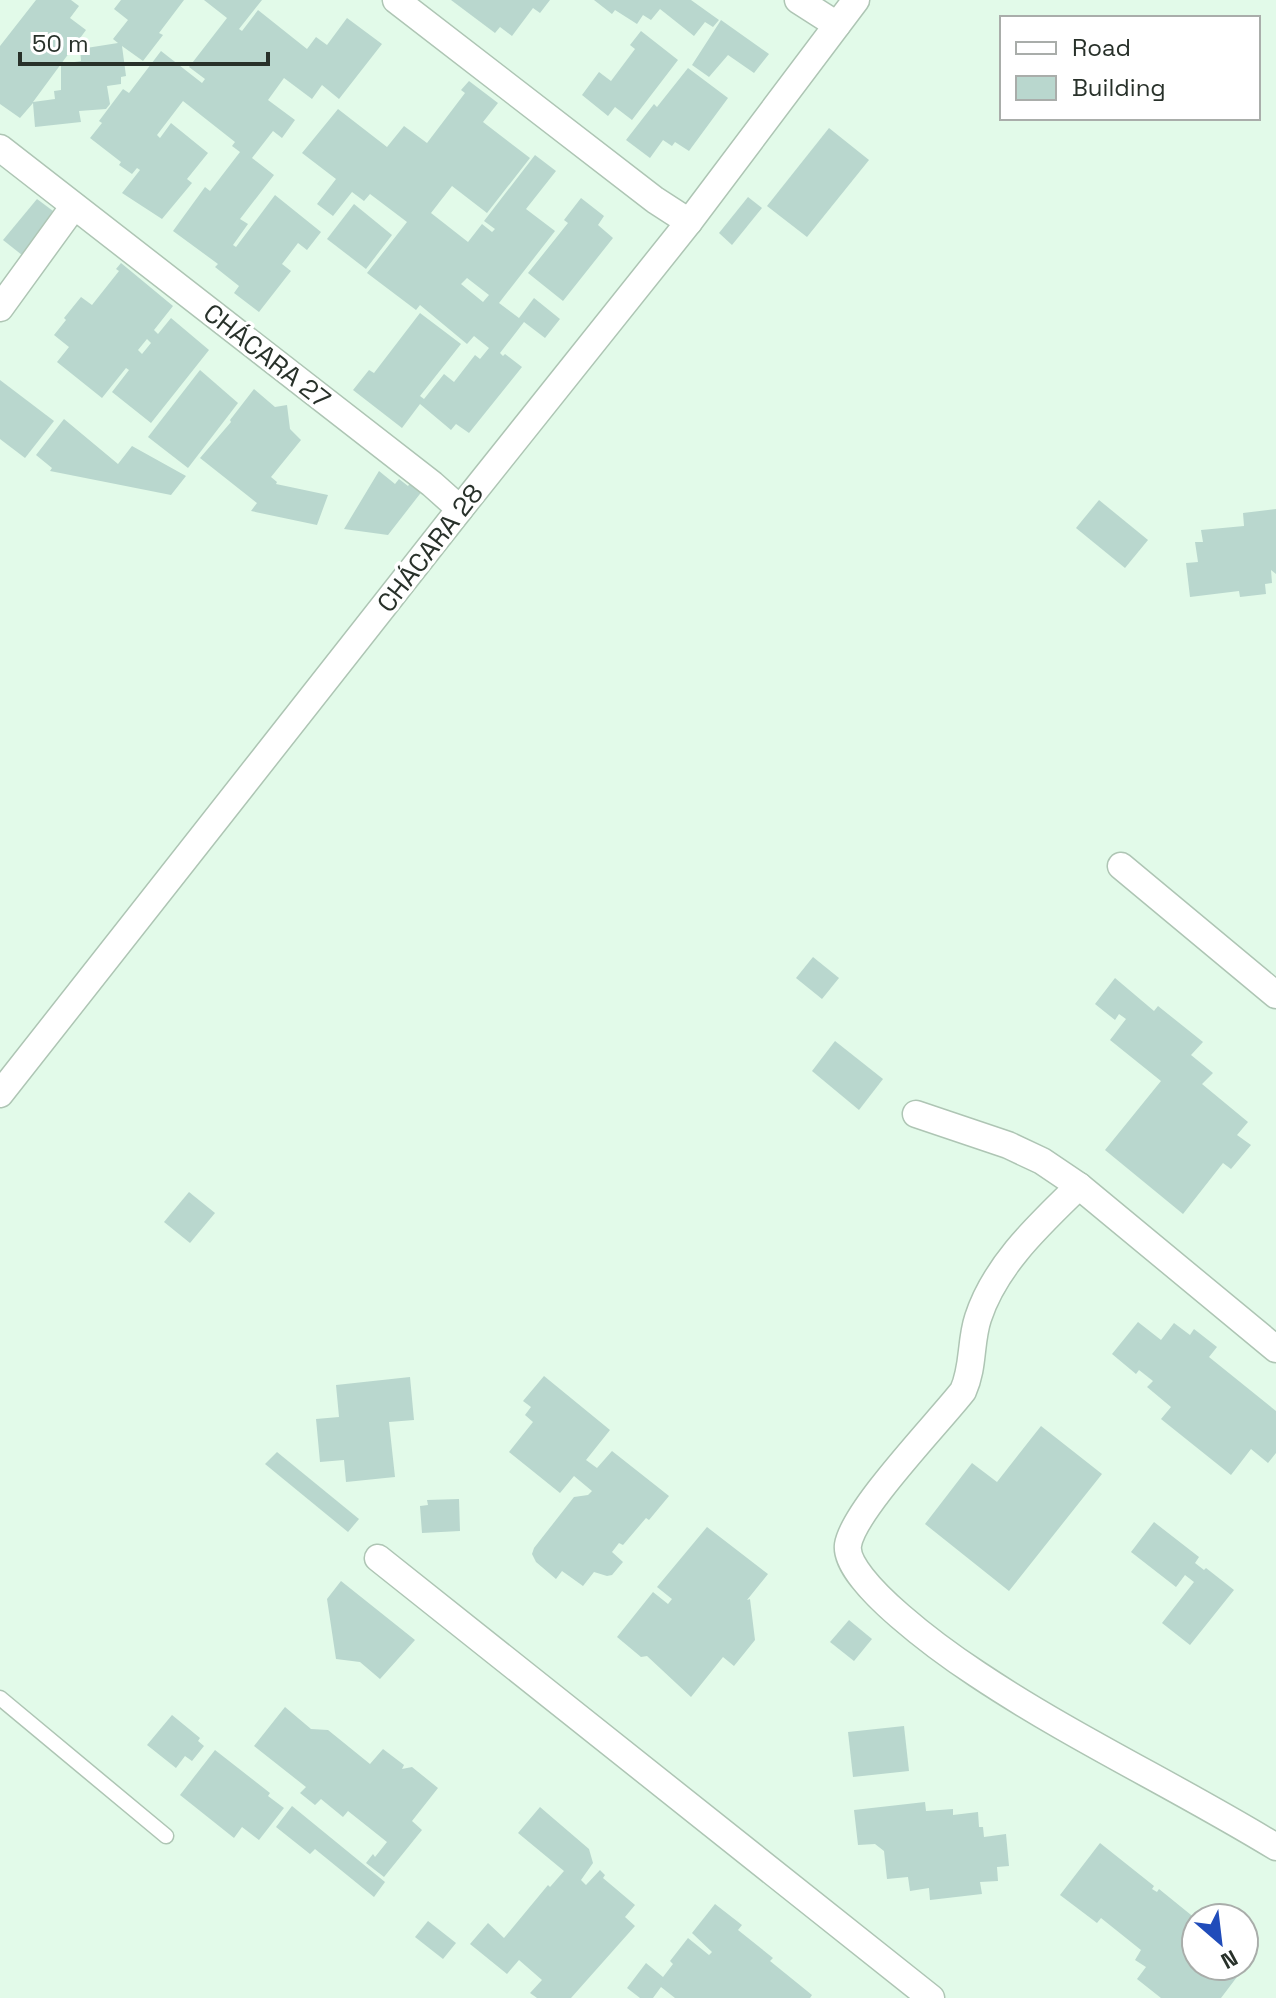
<svg xmlns="http://www.w3.org/2000/svg" width="1276" height="1998" font-family="'Space Grotesk',sans-serif">
<style>
.building{fill:#b9d7ce;fill-rule:evenodd}
.lines{fill:none;stroke-linecap:round;stroke-linejoin:round}
.lane-casing{stroke:#aec5b4;stroke-width:17}
.street-casing{stroke:#aec5b4;stroke-width:29}
.lane{stroke:#fff;stroke-width:14}
.street{stroke:#fff;stroke-width:26}
.labels{text-anchor:middle;stroke-width:7;stroke-linejoin:round;paint-order:stroke}
.street-label{font-size:26px;fill:#28312a;stroke:#fff}
</style>
<rect width="100%" height="100%" fill="#e2fae9"/>
<g class="building">
<polygon points="36,0 71,0 79,6 70,18 86,30 33,102 55,99 54,91 61,90 61,64 81,61 80,49 118,43 113,39 128,20 114,9 121,0 184,0 159,33 163,35 143,61 122,46 126,76 121,77 121,84 107,86 110,104 106,109 79,111 81,122 35,127 33,103 20,118 0,104 0,46"/>
<polygon points="204,0 262,0 239,29 242,31 258,10 307,49 316,37 327,45 347,18 382,44 339,99 322,85 312,99 284,78 268,100 295,120 282,138 273,131 252,158 274,175 240,219 248,224 233,245 236,247 275,195 321,232 307,250 298,243 282,264 291,271 259,312 234,293 239,286 215,267 218,264 173,231 205,187 210,191 240,152 232,146 235,142 183,101 157,135 160,138 171,123 208,153 187,179 192,183 162,219 122,193 140,170 137,168 132,174 119,165 121,162 90,138 102,123 99,121 123,89 129,93 161,51 202,83 205,79 189,67 227,18"/>
<polygon points="451,0 550,0 540,13 533,8 512,36 500,27 495,33"/>
<polygon points="594,0 691,0 719,20 713,27 705,22 694,36 660,9 651,20 643,15 637,24 615,10 612,14"/>
<polygon points="721,20 769,54 754,73 728,55 709,77 692,65"/>
<polygon points="641,31 678,60 632,120 615,107 608,116 582,95 599,72 611,81 635,49 630,45"/>
<polygon points="688,68 728,98 689,151 675,142 672,146 663,140 650,158 626,140 654,104 657,107"/>
<path d="M 469,81 L 498,103 L 483,122 L 530,158 L 487,213 L 452,186 L 431,213 L 468,242 L 482,224 L 492,232 L 495,229 L 484,221 L 535,155 L 556,171 L 526,209 L 555,231 L 499,303 L 519,318 L 534,298 L 560,319 L 545,338 L 524,322 L 500,353 L 503,356 L 505,354 L 522,367 L 469,433 L 456,424 L 451,430 L 420,404 L 402,428 L 353,390 L 369,370 L 374,373 L 420,313 L 461,344 L 420,396 L 424,399 L 444,374 L 454,382 L 475,355 L 480,359 L 489,348 L 474,336 L 467,344 L 420,305 L 416,310 L 367,273 L 407,222 L 370,194 L 364,201 L 352,192 L 333,216 L 317,204 L 336,179 L 302,153 L 338,109 L 387,147 L 404,126 L 427,143 L 465,93 L 461,90 ZM 467,278 L 489,295 L 483,302 L 461,284 Z"/>
<polygon points="829,128 869,160 807,237 767,206"/>
<polygon points="748,197 762,208 732,245 719,233"/>
<polygon points="581,198 604,216 598,225 613,238 563,301 528,273 568,223 564,220"/>
<polygon points="37,199 53,211 51,219 22,255 3,240"/>
<polygon points="354,204 392,235 366,269 327,239"/>
<path d="M 121,263 L 173,306 L 154,330 L 158,334 L 171,318 L 209,350 L 151,423 L 112,392 L 129,370 L 126,368 L 102,398 L 57,362 L 69,347 L 54,335 L 66,320 L 64,318 L 81,297 L 92,305 L 119,271 L 116,269 ZM 147,339 L 151,343 L 142,354 L 138,350 Z"/>
<polygon points="200,370 238,403 188,468 148,437"/>
<polygon points="0,380 54,421 25,458 0,439"/>
<polygon points="254,389 275,407 287,405 290,429 301,440 271,477 277,482 276,484 328,495 317,525 251,511 257,503 200,458 231,422 230,420"/>
<polygon points="64,419 118,464 132,446 186,476 171,495 50,471 52,468 36,455"/>
<polygon points="379,471 395,484 399,479 408,486 412,481 423,490 388,535 344,529"/>
<polygon points="1099,500 1148,540 1125,568 1076,528"/>
<polygon points="1276,509 1276,574 1271,570 1272,583 1265,584 1266,594 1240,597 1239,591 1190,597 1186,563 1198,562 1195,542 1203,542 1201,530 1244,526 1243,513"/>
<polygon points="813,957 839,978 822,999 796,978"/>
<polygon points="1115,978 1154,1011 1158,1006 1203,1042 1191,1055 1213,1073 1202,1084 1248,1122 1237,1135 1251,1145 1231,1169 1223,1163 1183,1214 1105,1150 1161,1081 1110,1040 1126,1019 1119,1014 1115,1020 1095,1004"/>
<polygon points="835,1041 883,1079 859,1110 812,1071"/>
<polygon points="189,1192 215,1213 190,1243 164,1222"/>
<polygon points="1138,1322 1161,1340 1174,1323 1190,1335 1194,1329 1217,1347 1209,1357 1276,1411 1276,1453 1268,1463 1251,1449 1231,1475 1161,1419 1171,1407 1147,1387 1153,1381 1139,1370 1136,1374 1112,1354"/>
<polygon points="544,1376 610,1430 586,1460 597,1468 612,1451 669,1496 649,1520 646,1518 623,1545 619,1543 612,1552 623,1562 612,1575 607,1576 594,1572 583,1586 562,1571 556,1579 536,1562 532,1554 534,1548 574,1497 588,1495 592,1491 574,1476 560,1493 509,1452 533,1422 525,1415 531,1407 523,1401"/>
<polygon points="410,1377 414,1420 389,1422 395,1477 346,1482 344,1460 320,1462 316,1419 339,1417 336,1385"/>
<polygon points="1041,1426 1102,1474 1009,1591 925,1524 972,1463 997,1482"/>
<polygon points="277,1452 359,1519 348,1532 265,1464"/>
<polygon points="459,1499 460,1531 422,1533 420,1506 428,1505 427,1500"/>
<polygon points="1154,1522 1199,1557 1195,1563 1204,1570 1206,1568 1234,1590 1190,1645 1162,1623 1194,1582 1185,1575 1176,1587 1131,1552"/>
<polygon points="707,1527 768,1574 747,1600 750,1599 755,1640 734,1666 723,1657 691,1697 647,1656 641,1657 617,1637 653,1592 668,1604 672,1599 657,1587"/>
<polygon points="341,1581 415,1640 380,1679 360,1662 336,1659 327,1599"/>
<polygon points="849,1620 872,1639 854,1661 830,1642"/>
<polygon points="285,1707 311,1729 328,1730 370,1764 383,1749 404,1765 402,1769 412,1767 438,1788 412,1821 422,1830 384,1877 366,1863 373,1854 375,1857 387,1842 348,1811 343,1817 321,1799 315,1805 300,1793 306,1787 254,1746"/>
<polygon points="172,1715 200,1738 198,1741 204,1746 192,1761 185,1756 176,1768 147,1745"/>
<polygon points="904,1726 909,1771 853,1777 848,1732"/>
<polygon points="215,1750 270,1793 268,1796 284,1808 259,1840 242,1827 234,1838 180,1795"/>
<polygon points="925,1802 926,1811 953,1809 953,1815 978,1812 979,1827 983,1827 984,1837 1006,1834 1009,1866 997,1867 998,1881 980,1882 982,1894 930,1900 929,1888 910,1891 908,1877 887,1879 884,1851 875,1844 858,1845 854,1810"/>
<polygon points="292,1806 385,1882 374,1897 315,1849 310,1854 276,1827"/>
<polygon points="540,1807 589,1849 593,1863 581,1880 586,1885 600,1870 605,1875 603,1878 635,1905 625,1917 635,1926 571,1998 537,1998 530,1993 542,1980 519,1960 507,1974 470,1944 488,1923 504,1938 548,1885 550,1887 564,1871 518,1833"/>
<polygon points="1100,1843 1154,1886 1152,1889 1157,1892 1159,1889 1196,1919 1196,1966 1244,1966 1244,1958 1249,1961 1221,1998 1161,1998 1137,1979 1146,1967 1135,1960 1141,1950 1101,1918 1097,1923 1060,1895"/>
<polygon points="715,1904 742,1925 738,1930 773,1958 770,1961 812,1995 810,1998 675,1998 661,1987 653,1998 640,1998 627,1988 646,1963 663,1977 673,1964 670,1961 688,1938 709,1955 712,1952 692,1933"/>
<polygon points="428,1921 456,1943 443,1959 415,1937"/>
</g>
<g class="lines">
<defs>
<polyline id="lane" points="0,1698 166,1836"/>
<g id="street">
<polyline points="396,0 655,200 689,222"/>
<polyline points="798,0 837,25"/>
<polyline points="0,148 432,484 460,509"/>
<polyline points="0,308 74,206"/>
<polyline points="1121,866 1276,995"/>
<polyline points="0,1094 460,509 689,222 856,0"/>
<polyline points="916,1114 1008,1145 1042,1161 1079,1186 1276,1349"/>
<path d="M 1079,1186 C 1040,1224 995,1265 978,1318 C 970,1342 974,1367 963,1391 C 938,1423 853,1511 848,1545 C 843,1581 948,1655 977,1674 C 1073,1738 1178,1787 1276,1847"/>
<polyline points="378,1558 931,1998"/>
</g>
</defs>
<use href="#lane" class="lane-casing"/>
<use href="#street" class="street-casing"/>
<use href="#lane" class="lane"/>
<use href="#street" class="street"/>
</g>
<g class="labels">
<g class="street-label">
<text transform="translate(267 356) rotate(38)" y="9">CHÁCARA 27</text>
<text transform="translate(430 548) rotate(-52)" y="9">CHÁCARA 28</text>
</g>
</g>
<rect x="1000" y="16" width="260" height="104" fill="#ffffff" stroke="#a9adaa" stroke-width="2"/>
<rect x="1016" y="42" width="40" height="12" fill="#ffffff" stroke="#a9adaa" stroke-width="2"/>
<text x="1072" y="56" font-size="24" fill="#28312a">Road</text>
<rect x="1016" y="76" width="40" height="24" fill="#b9d7ce" stroke="#a9adaa" stroke-width="2"/>
<text x="1072" y="96" font-size="24" fill="#28312a">Building</text>
<g transform="translate(1220 1942) rotate(152)"><circle r="38" fill="#ffffff" stroke="#a9adaa" stroke-width="2"/>
<path d="M0-6L14 30L0 20L-14 30Z" fill="#204cba"/>
<text y="-12" font-size="22" font-weight="bold" text-anchor="middle" fill="#28312a">N</text>
</g>
<path d="M20 52v12h248v-12" fill="none" stroke="#28312a" stroke-width="4"/>
<text x="32" y="52" font-size="24" fill="#28312a" stroke="#ffffff" stroke-width="6" paint-order="stroke">50 m</text>
</svg>
